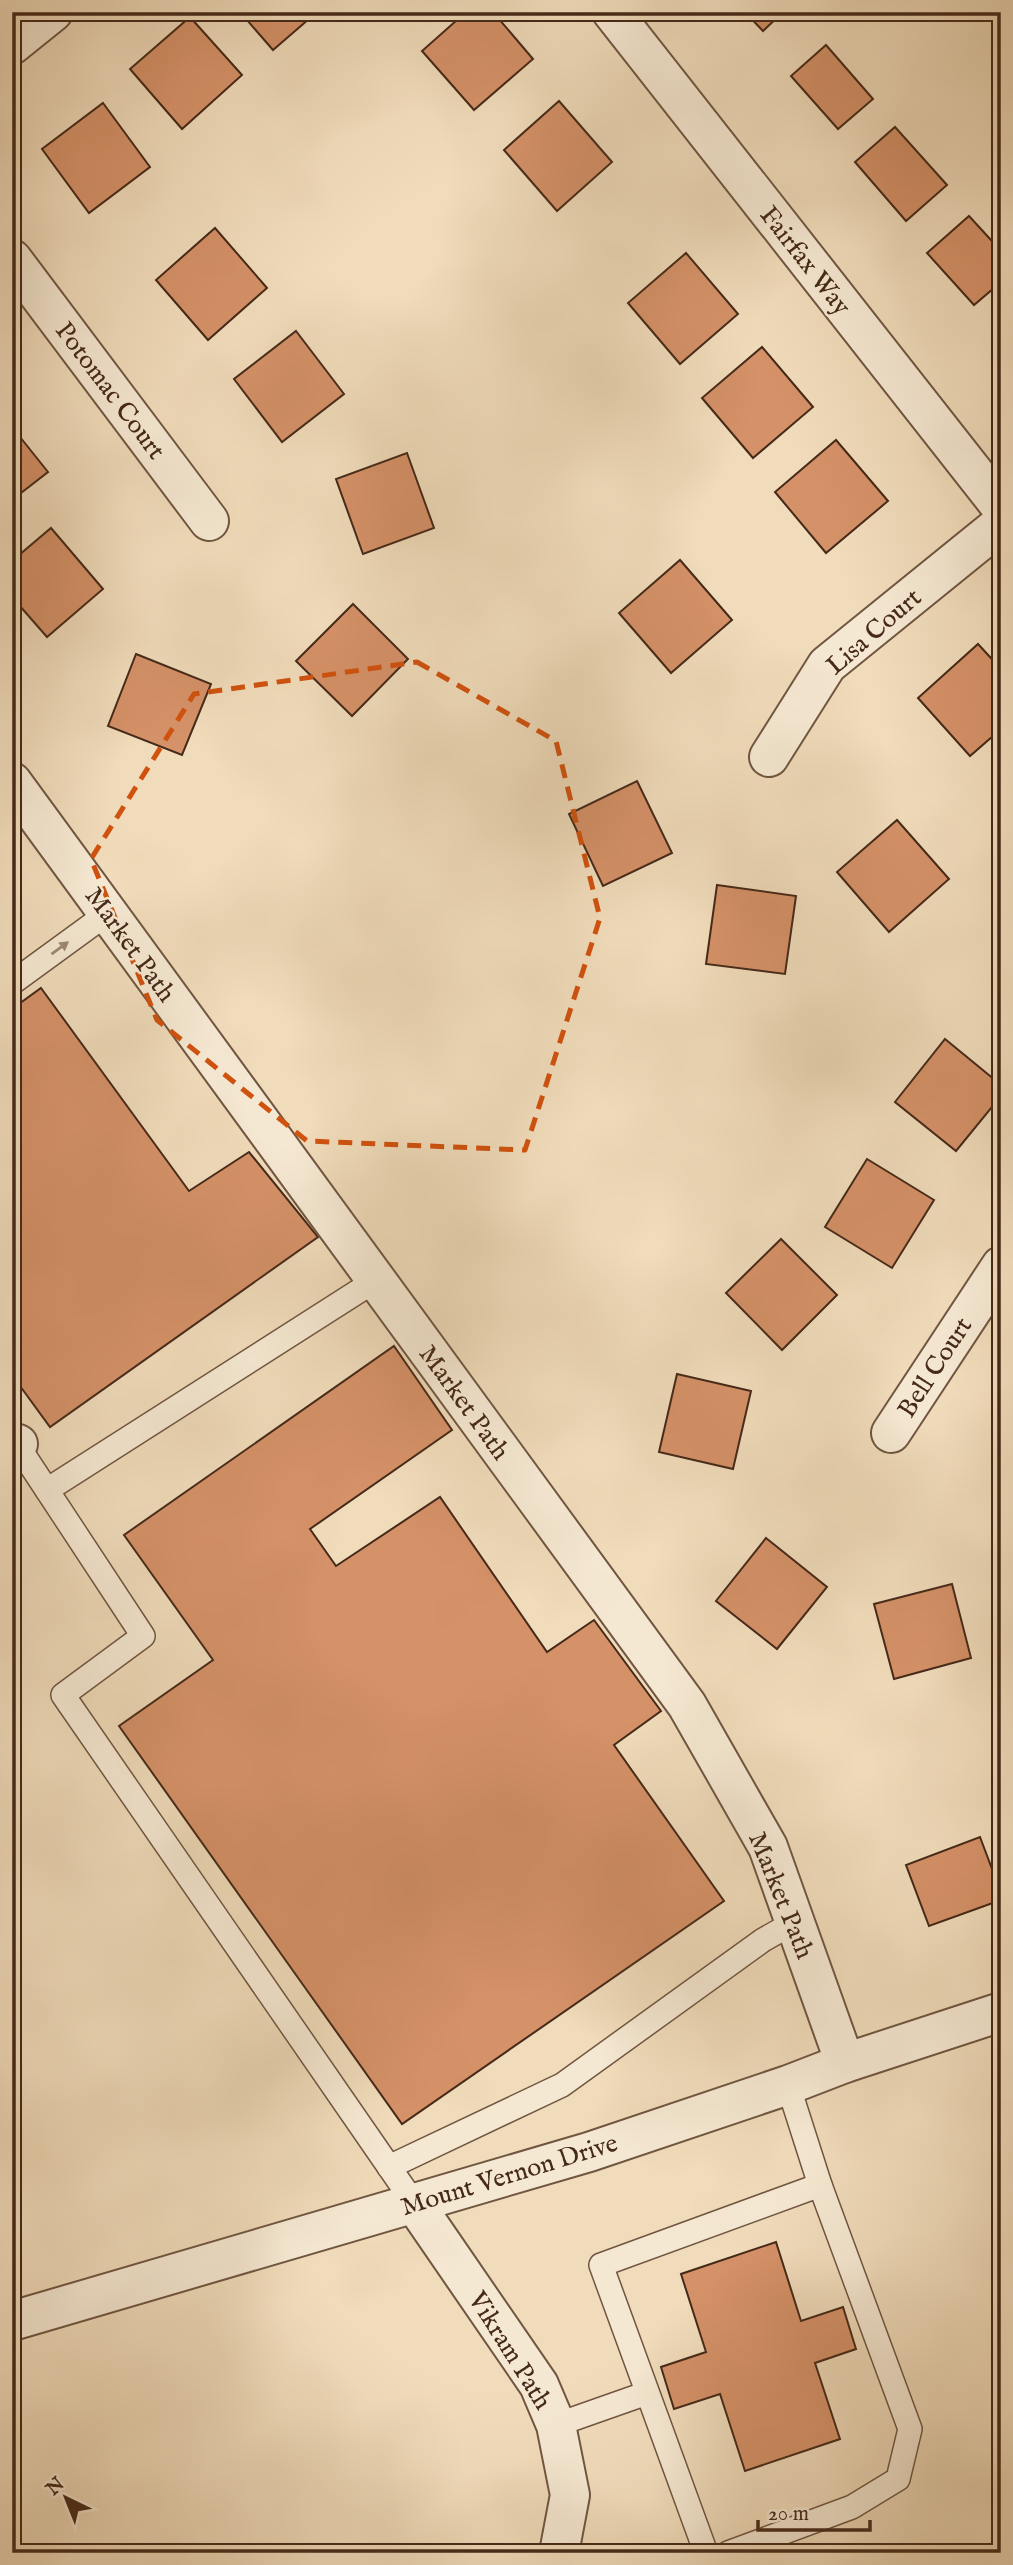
<svg xmlns="http://www.w3.org/2000/svg" width="1013" height="2565" font-family="'IM FELL English',serif">
<style>
.building{fill:#d59168;stroke:#452919;stroke-width:2}
.lines{fill:none;stroke-linecap:round;stroke-linejoin:round}
.lane-casing{stroke:#705641;stroke-width:26}
.street-casing{stroke:#705641;stroke-width:42}
.lane{stroke:#f5e8d2;stroke-width:23}
.street{stroke:#f5e8d2;stroke-width:38}
.oneway{fill:#9d8876}
.marked{fill:none;stroke:#d0520e;stroke-width:5;stroke-dasharray:14 9;stroke-linejoin:round}
.labels{text-anchor:middle;stroke-width:5;stroke-linejoin:round;paint-order:stroke}
.street-label{font-size:26px;fill:#452919;stroke:#f5e8d2}
</style>
<rect width="100%" height="100%" fill="#f0dbba"/>
<filter id="stains"><feTurbulence type="fractalNoise" baseFrequency=".00286" numOctaves="4"/><feColorMatrix values="0 0 0 0 .2 0 0 0 0 .09 0 0 0 0 .02 0 0 0 .5 -.17"/></filter>
<radialGradient id="worn" r=".72"><stop offset=".6" stop-color="#630" stop-opacity="0"/><stop offset="1" stop-color="#630" stop-opacity=".3"/></radialGradient>
<g class="building">
<polygon points="240,12 317,12 273,50"/>
<polygon points="466,12 493,12 533,59 474,110 422,51"/>
<polygon points="745,12 783,12 763,31"/>
<polygon points="190,17 242,75 182,129 130,69"/>
<polygon points="826,45 873,99 838,129 791,76"/>
<polygon points="559,101 612,162 557,211 504,150"/>
<polygon points="103,103 150,167 89,213 42,149"/>
<polygon points="895,127 947,185 906,221 855,162"/>
<polygon points="969,216 1001,251 1001,282 974,305 927,253"/>
<polygon points="215,228 267,288 208,340 156,280"/>
<polygon points="686,253 738,314 680,364 628,303"/>
<polygon points="296,331 344,394 282,442 234,379"/>
<polygon points="762,347 813,407 753,458 702,398"/>
<polygon points="12,427 48,472 12,500"/>
<polygon points="836,440 888,501 826,553 775,492"/>
<polygon points="407,453 434,528 363,554 336,479"/>
<polygon points="51,528 103,589 47,637 12,597 12,561"/>
<polygon points="680,560 732,620 671,673 619,613"/>
<polygon points="353,604 408,659 352,716 296,661"/>
<polygon points="978,644 1001,669 1001,729 970,756 918,698"/>
<polygon points="136,654 211,684 182,755 108,726"/>
<polygon points="637,781 672,853 603,886 569,814"/>
<polygon points="897,820 949,879 889,932 837,872"/>
<polygon points="717,885 796,896 785,974 706,964"/>
<polygon points="41,988 189,1191 249,1152 318,1237 50,1427 12,1375 12,1009"/>
<polygon points="945,1039 1001,1085 1001,1096 956,1151 895,1102"/>
<polygon points="867,1159 934,1200 892,1268 825,1227"/>
<polygon points="781,1239 837,1295 782,1350 726,1293"/>
<polygon points="394,1346 452,1430 310,1529 336,1566 440,1497 547,1652 594,1620 661,1711 614,1745 724,1901 402,2124 119,1726 213,1660 124,1535"/>
<polygon points="677,1374 751,1391 733,1469 659,1452"/>
<polygon points="766,1538 827,1587 777,1649 716,1601"/>
<polygon points="952,1584 971,1658 894,1679 874,1604"/>
<polygon points="980,1837 1001,1893 1001,1900 929,1926 906,1865"/>
<polygon points="776,2242 801,2321 843,2307 856,2349 815,2363 840,2439 745,2471 720,2394 674,2409 661,2367 706,2352 681,2274"/>
</g>
<g class="lines">
<defs>
<g id="lane">
<polyline points="12,983 108,913"/>
<polyline points="12,1437 143,1636 63,1695 414,2203"/>
<polyline points="47,1490 376,1280"/>
<polyline points="389,2167 562,2085 763,1940 795,1922"/>
<polyline points="556,2425 647,2393"/>
<polyline points="706,2553 601,2265 820,2185"/>
<polyline points="728,2553 852,2507 898,2479 910,2429 820,2185 788,2085"/>
</g>
<g id="street">
<polyline points="612,12 1001,507"/>
<polyline points="12,45 53,12"/>
<polyline points="12,259 209,521"/>
<polyline points="769,757 827,665 1001,524"/>
<polyline points="12,782 687,1705 768,1847 845,2063"/>
<polyline points="891,1433 1001,1266"/>
<polyline points="12,1449 18,1444"/>
<polyline points="414,2203 539,2385 556,2425 570,2495 559,2553"/>
<polyline points="12,2321 589,2152 788,2085 845,2063 1001,2012"/>
</g>
</defs>
<use href="#lane" class="lane-casing"/>
<use href="#street" class="street-casing"/>
<use href="#lane" class="lane"/>
<use href="#street" class="street"/>
</g>
<defs><path id="oneway-solid" d="M-6-.8H1V-3.2L6.5 0L1 3.2V.8H-6Z" transform="scale(1.75)"/></defs>
<use class="oneway" href="#oneway-solid" transform="translate(60 948) rotate(-36)"/>
<path class="marked" d="M 417,662 L 556,741 L 600,918 L 525,1150 L 307,1141 L 157,1020 L 91,859 L 194,694 Z"/>
<g class="labels">
<g class="street-label">
<text transform="translate(806 260) rotate(52)" y="9">Fairfax Way</text>
<text transform="translate(111 390) rotate(53)" y="9">Potomac Court</text>
<text transform="translate(873 631) rotate(-41)" y="9">Lisa Court</text>
<text transform="translate(131 944) rotate(54)" y="9">Market Path</text>
<text transform="translate(934 1367) rotate(-57)" y="9">Bell Court</text>
<text transform="translate(465 1402) rotate(54)" y="9">Market Path</text>
<text transform="translate(782 1895) rotate(68)" y="9">Market Path</text>
<text transform="translate(509 2174) rotate(-17)" y="9">Mount Vernon Drive</text>
<text transform="translate(511 2350) rotate(58)" y="9">Vikram Path</text>
</g>
</g>
<rect width="1013" height="2565" fill="none" stroke="#f0dbba" stroke-width="42"/>
<rect x="14" y="14" width="985" height="2537" fill="none" stroke="#452919" stroke-width="3.5"/>
<rect x="21" y="21" width="971" height="2523" fill="none" stroke="#452919" stroke-width="2"/>
<g transform="translate(66 2498) rotate(317)" stroke="#f5e8d2" stroke-width="5" paint-order="stroke">
<path d="M0-5L12 26L0 18L-12 26Z" fill="#452919"/>
<text y="-10" font-size="19" font-weight="bold" text-anchor="middle" fill="#452919">N</text>
</g>
<path d="M758 2520v10h112v-10" fill="none" stroke="#452919" stroke-width="3.5"/>
<text x="768" y="2520" font-size="21" fill="#452919" stroke="#f5e8d2" stroke-width="5" paint-order="stroke">20 m</text>
<rect width="100%" height="100%" filter="url(#stains)"/>
<rect width="100%" height="100%" fill="url(#worn)"/>
</svg>
